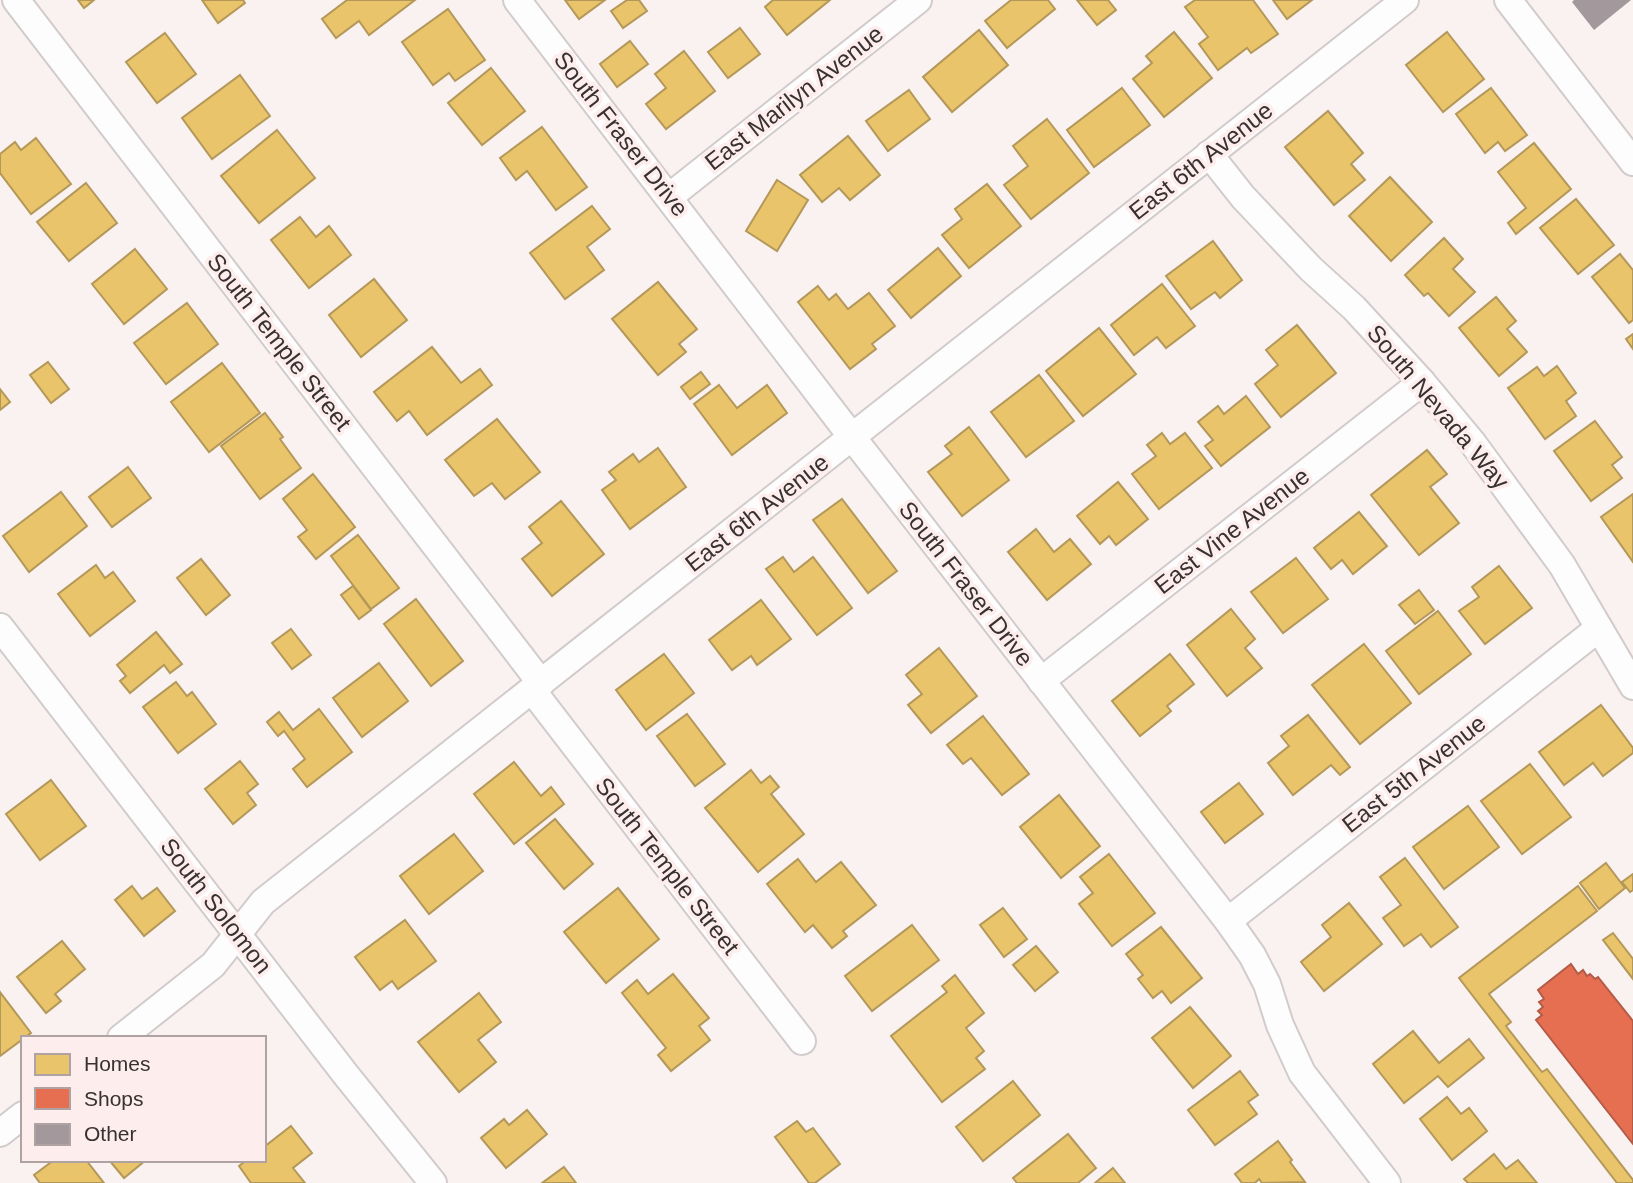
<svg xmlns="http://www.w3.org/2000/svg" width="1633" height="1183" font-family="Arial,sans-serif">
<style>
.homes{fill:#e9c46a;stroke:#b49859;stroke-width:2}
.shops{fill:#e76f51;stroke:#b25c48;stroke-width:2}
.building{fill:#a3999c}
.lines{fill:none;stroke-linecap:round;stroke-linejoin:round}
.minor-casing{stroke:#d2cbcc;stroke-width:30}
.minor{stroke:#fefdfd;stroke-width:26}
.labels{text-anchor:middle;stroke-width:7;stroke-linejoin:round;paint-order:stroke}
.street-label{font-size:24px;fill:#383132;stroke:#feeded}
</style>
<rect width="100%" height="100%" fill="#faf1f1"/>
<g class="homes">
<polygon points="78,0 94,0 84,8"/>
<polygon points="202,0 243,0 245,3 218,23"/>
<polygon points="347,0 415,0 369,35 359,21 336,38 322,19"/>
<polygon points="565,0 605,0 579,19"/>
<polygon points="627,0 639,0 647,11 623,28 611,11"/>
<polygon points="773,0 830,0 787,35 765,7"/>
<polygon points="1011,0 1048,0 1055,9 1007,48 985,21"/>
<polygon points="1077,0 1108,0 1116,10 1097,25"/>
<polygon points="1195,0 1253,0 1278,34 1251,53 1247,48 1218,70 1199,44 1208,37 1185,7"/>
<polygon points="1273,0 1312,0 1287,19"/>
<polygon points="448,9 485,60 455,81 449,73 433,85 402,42"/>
<polygon points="740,28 760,54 728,78 708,52"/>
<polygon points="979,30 1008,65 952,112 923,77"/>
<polygon points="1174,32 1212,78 1164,117 1133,79 1152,63 1146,56"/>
<polygon points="1447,32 1484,79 1443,112 1406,65"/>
<polygon points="165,33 196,74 157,103 126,62"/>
<polygon points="630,41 648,64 617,87 600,64"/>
<polygon points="684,51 715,91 666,129 646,104 666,88 655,74"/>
<polygon points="491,68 525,111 482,145 448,103"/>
<polygon points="240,75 270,116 212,159 182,118"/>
<polygon points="1122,88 1150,125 1094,167 1067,130"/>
<polygon points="1491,88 1527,135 1505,151 1498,142 1485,153 1456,114"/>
<polygon points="909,90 930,119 888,151 866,121"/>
<polygon points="1328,111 1363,153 1351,164 1365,180 1334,205 1285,147"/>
<polygon points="1047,119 1089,173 1031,219 1004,185 1028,166 1013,146"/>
<polygon points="542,127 587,187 556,210 527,171 516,180 500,158"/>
<polygon points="277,130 315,178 259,223 221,176"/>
<polygon points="848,136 880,175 850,200 839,188 822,202 800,175"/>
<polygon points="36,138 71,184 31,214 0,173 0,154 15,142 21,150"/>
<polygon points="1534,143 1571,189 1516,234 1508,223 1526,208 1498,172"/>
<polygon points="1390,177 1432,222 1391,261 1349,216"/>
<polygon points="777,180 808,200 777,251 746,231"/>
<polygon points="86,183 117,223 69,261 37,222"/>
<polygon points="987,184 1021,226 969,268 942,235 962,219 955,209"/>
<polygon points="1576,199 1614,245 1578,274 1540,228"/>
<polygon points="592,206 610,229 587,247 604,270 565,299 530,253"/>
<polygon points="300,217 316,237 329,226 351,255 309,288 271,240"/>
<polygon points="1444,238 1463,259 1453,269 1475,292 1449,316 1428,293 1424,296 1405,275"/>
<polygon points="1213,241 1242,280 1220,298 1215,292 1191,309 1166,276"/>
<polygon points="938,248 961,276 911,318 888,290"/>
<polygon points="135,249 167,289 124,324 92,284"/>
<polygon points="1620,254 1633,270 1633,320 1629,323 1592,277"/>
<polygon points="374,279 407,320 361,357 329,315"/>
<polygon points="658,282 697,329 679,344 686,352 658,375 612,319"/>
<polygon points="1162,284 1195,326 1166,348 1157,337 1134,355 1111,325"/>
<polygon points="818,286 829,300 836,294 848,309 869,293 895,326 872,344 876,349 850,369 798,302"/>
<polygon points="1496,297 1516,321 1507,329 1527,352 1499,376 1459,328"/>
<polygon points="187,303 218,344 166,384 134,343"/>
<polygon points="1297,325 1336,373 1281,417 1255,384 1278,365 1266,350"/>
<polygon points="1099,328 1136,374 1083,416 1046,371"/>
<polygon points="1633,334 1633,349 1626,339"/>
<polygon points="432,347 461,383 480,369 492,385 427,435 409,411 397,421 374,392"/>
<polygon points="48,362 69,389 51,403 30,375"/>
<polygon points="222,363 260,413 209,452 171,402"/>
<polygon points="1557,366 1576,393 1566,401 1576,416 1545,439 1508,388 1537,367 1544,376"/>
<polygon points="701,372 710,384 690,399 681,387"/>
<polygon points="1039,375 1074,421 1026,457 991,412"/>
<polygon points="719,385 737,408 767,385 787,413 732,455 694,404"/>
<polygon points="0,389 10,402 0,410"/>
<polygon points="1246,396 1270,427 1221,466 1205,446 1213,440 1198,422 1218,406 1224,414"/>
<polygon points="265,413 283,437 280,439 301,468 260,499 221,446"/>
<polygon points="497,419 540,472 505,499 492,483 474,496 445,460"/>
<polygon points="1595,421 1622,457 1612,465 1622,478 1591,501 1554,451"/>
<polygon points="969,427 1009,480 962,516 928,472 952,454 945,446"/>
<polygon points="1162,433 1170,444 1185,433 1212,468 1159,509 1132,474 1156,456 1147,445"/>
<polygon points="658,448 686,487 630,529 602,490 616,480 609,472 633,454 639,462"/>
<polygon points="1427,450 1447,474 1430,487 1459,523 1419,555 1371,495"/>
<polygon points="128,467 151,498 112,527 89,497"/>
<polygon points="313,474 355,527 316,559 298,537 307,530 283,499"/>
<polygon points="1118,482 1148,519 1116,545 1109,536 1100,544 1077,516"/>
<polygon points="61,492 87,526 29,572 3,536"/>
<polygon points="1633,494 1633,562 1601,517"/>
<polygon points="842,499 897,571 868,593 813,520"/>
<polygon points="561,501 604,554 552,596 522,559 542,543 529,527"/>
<polygon points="1359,512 1387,546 1353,574 1342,560 1331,569 1314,548"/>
<polygon points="1036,529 1054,552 1070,539 1091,564 1047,600 1008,552"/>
<polygon points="358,535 399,588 371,609 331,556"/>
<polygon points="783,557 794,572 813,557 852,608 817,635 766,569"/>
<polygon points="1296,558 1328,599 1283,633 1251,592"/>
<polygon points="201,559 230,595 206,615 177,578"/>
<polygon points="96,565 105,578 113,572 135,601 90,636 58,594"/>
<polygon points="1499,566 1532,608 1485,644 1459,611 1479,597 1472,587"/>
<polygon points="353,586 371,610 359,619 341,595"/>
<polygon points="1419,590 1434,610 1415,624 1399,605"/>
<polygon points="416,599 463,661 431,686 384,624"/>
<polygon points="761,600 791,639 757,665 751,656 732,670 709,640"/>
<polygon points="1231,609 1255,639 1245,648 1262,668 1227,696 1187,645"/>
<polygon points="1438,611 1471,654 1419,694 1386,651"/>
<polygon points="291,629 311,655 292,669 272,643"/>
<polygon points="156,632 182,664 170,673 164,665 130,693 120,681 126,676 117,665"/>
<polygon points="1364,644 1411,703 1360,744 1312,685"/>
<polygon points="939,648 977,696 931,733 908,705 922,694 906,675"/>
<polygon points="664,654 694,693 646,730 616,690"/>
<polygon points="1170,654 1194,684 1167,706 1171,711 1140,736 1112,701"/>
<polygon points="379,663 408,701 362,737 333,698"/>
<polygon points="176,682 187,696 192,692 216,724 178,753 143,707"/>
<polygon points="1601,705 1633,748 1633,753 1603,776 1593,763 1564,785 1539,752"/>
<polygon points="319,709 352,752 307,787 293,769 305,759 284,731 278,736 267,722 279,712 293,730"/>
<polygon points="687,714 725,764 695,786 657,736"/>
<polygon points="1308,715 1350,767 1340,775 1331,765 1293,795 1268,763 1289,746 1281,736"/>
<polygon points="983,716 1029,774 1002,795 971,758 963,764 947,745"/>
<polygon points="240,761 258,784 247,793 256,805 233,824 205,789"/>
<polygon points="514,762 541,796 551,787 564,804 514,844 474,794"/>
<polygon points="1530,764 1571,817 1522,854 1481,801"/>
<polygon points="751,770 761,783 770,776 779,787 771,794 804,834 758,872 705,808"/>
<polygon points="51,780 86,826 40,860 6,814"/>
<polygon points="1239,783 1263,814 1225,843 1201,812"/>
<polygon points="1059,795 1100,846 1061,878 1020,827"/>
<polygon points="1468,806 1499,847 1444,889 1413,847"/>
<polygon points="555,819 593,864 564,889 526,843"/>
<polygon points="454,834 483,871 429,914 400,876"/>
<polygon points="1109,854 1155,913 1112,946 1079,904 1093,893 1080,877"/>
<polygon points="1405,858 1458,927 1431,947 1421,934 1404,946 1383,918 1401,905 1380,877"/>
<polygon points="798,859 816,882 841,862 876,905 843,931 847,936 832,948 813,925 805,932 767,884"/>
<polygon points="1606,863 1625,888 1599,909 1580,883"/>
<polygon points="1633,874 1633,890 1630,892 1622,882"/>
<polygon points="132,886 142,899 157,888 175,911 144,936 115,900"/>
<polygon points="1578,886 1597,911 1489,994 1511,1022 1506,1026 1542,1072 1547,1069 1633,1180 1633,1183 1617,1183 1459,978"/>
<polygon points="618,888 659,939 606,983 564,932"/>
<polygon points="1349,903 1382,944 1324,991 1301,962 1331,937 1322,925"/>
<polygon points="1003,908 1027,939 1004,957 980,925"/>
<polygon points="405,920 436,961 398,989 392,981 380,990 355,957"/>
<polygon points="912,925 939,960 872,1011 845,976"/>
<polygon points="1161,927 1202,978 1171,1003 1162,991 1153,998 1138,979 1143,975 1126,954"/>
<polygon points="1613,933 1633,959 1633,979 1603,940"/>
<polygon points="62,941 85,969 55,994 61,1001 46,1013 17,977"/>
<polygon points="1036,946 1058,972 1035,991 1013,965"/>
<polygon points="673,974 709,1018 699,1026 710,1040 671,1071 658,1055 666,1048 622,993 637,980 648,994"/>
<polygon points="955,975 984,1013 966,1028 984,1051 976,1058 985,1069 942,1102 891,1036 947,992 942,986"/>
<polygon points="0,992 31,1033 0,1056"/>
<polygon points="479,993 501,1022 478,1040 496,1062 459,1092 418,1042"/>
<polygon points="1190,1007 1231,1056 1193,1088 1152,1038"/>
<polygon points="1413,1031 1439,1063 1469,1039 1484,1058 1448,1087 1438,1076 1404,1103 1373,1064"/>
<polygon points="1240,1071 1258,1095 1248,1102 1257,1114 1215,1145 1188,1110"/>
<polygon points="1013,1081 1040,1115 983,1161 956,1127"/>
<polygon points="1447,1097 1461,1114 1469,1108 1487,1131 1452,1160 1420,1119"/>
<polygon points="527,1110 547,1134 506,1168 481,1138 504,1119 509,1125"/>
<polygon points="797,1121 806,1132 813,1128 840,1164 815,1183 809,1183 775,1137"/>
<polygon points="291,1126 312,1153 293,1168 305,1183 251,1183 239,1166 247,1160 264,1160 264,1147"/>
<polygon points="1068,1134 1096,1168 1078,1183 1017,1183 1013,1178"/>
<polygon points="1278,1141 1292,1160 1290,1162 1305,1182 1262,1183 1259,1179 1255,1183 1242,1183 1235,1174"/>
<polygon points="1494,1154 1506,1169 1518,1160 1537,1183 1468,1183 1464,1179"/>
<polygon points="54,1160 86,1160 104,1183 40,1183 34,1175"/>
<polygon points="109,1160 146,1160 124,1178"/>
<polygon points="564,1167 576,1183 542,1183"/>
<polygon points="1113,1168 1125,1183 1095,1183"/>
</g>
<polygon class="shops" points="1571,964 1578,974 1583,970 1587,976 1590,974 1595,979 1598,977 1633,1021 1633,1144 1536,1020 1542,1015 1538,1011 1543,1007 1539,1002 1544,999 1538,990"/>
<polygon class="building" points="1574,0 1631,0 1594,30 1572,2"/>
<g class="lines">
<defs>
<g id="minor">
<polyline points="16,0 541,683"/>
<polyline points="517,0 852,437 1228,921 1252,955 1267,984 1280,1025 1302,1073 1387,1183"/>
<polyline points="1508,0 1633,162"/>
<polyline points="1209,154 1243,197 1311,269 1354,308 1422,382 1472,442 1562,565 1633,686"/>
<polyline points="669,197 918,0"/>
<polyline points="0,627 346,1075 433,1183"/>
<polyline points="1041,681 1422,382"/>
<polyline points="532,690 802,1041"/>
<polyline points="1228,921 1599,628"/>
<polyline points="121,1038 213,965 263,902 1405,0"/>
<polyline points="0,1133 23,1115"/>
</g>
</defs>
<use href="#minor" class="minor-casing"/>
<use href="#minor" class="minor"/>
</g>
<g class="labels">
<g class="street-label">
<text transform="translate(794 98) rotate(-38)" y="8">East Marilyn Avenue</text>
<text transform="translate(621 134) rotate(52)" y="8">South Fraser Drive</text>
<text transform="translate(1201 161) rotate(-38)" y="8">East 6th Avenue</text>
<text transform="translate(279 342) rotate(52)" y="8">South Temple Street</text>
<text transform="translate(1438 407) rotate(50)" y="8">South Nevada Way</text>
<text transform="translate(757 513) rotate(-38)" y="8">East 6th Avenue</text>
<text transform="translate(1232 531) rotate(-38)" y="8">East Vine Avenue</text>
<text transform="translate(966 584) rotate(52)" y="8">South Fraser Drive</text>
<text transform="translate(1414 774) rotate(-38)" y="8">East 5th Avenue</text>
<text transform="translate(667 866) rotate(52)" y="8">South Temple Street</text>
<text transform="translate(216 906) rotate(52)" y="8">South Solomon</text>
</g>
</g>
<rect x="21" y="1036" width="245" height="126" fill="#feeded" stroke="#afa2a2" stroke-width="2"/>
<rect x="35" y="1054" width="35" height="21" fill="#e9c46a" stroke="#afa2a2" stroke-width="2"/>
<text x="84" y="1071" font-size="21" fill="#383132">Homes</text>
<rect x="35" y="1088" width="35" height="21" fill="#e76f51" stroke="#afa2a2" stroke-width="2"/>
<text x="84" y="1106" font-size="21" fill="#383132">Shops</text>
<rect x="35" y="1124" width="35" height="21" fill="#a3999c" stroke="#afa2a2" stroke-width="2"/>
<text x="84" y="1141" font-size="21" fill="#383132">Other</text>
</svg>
